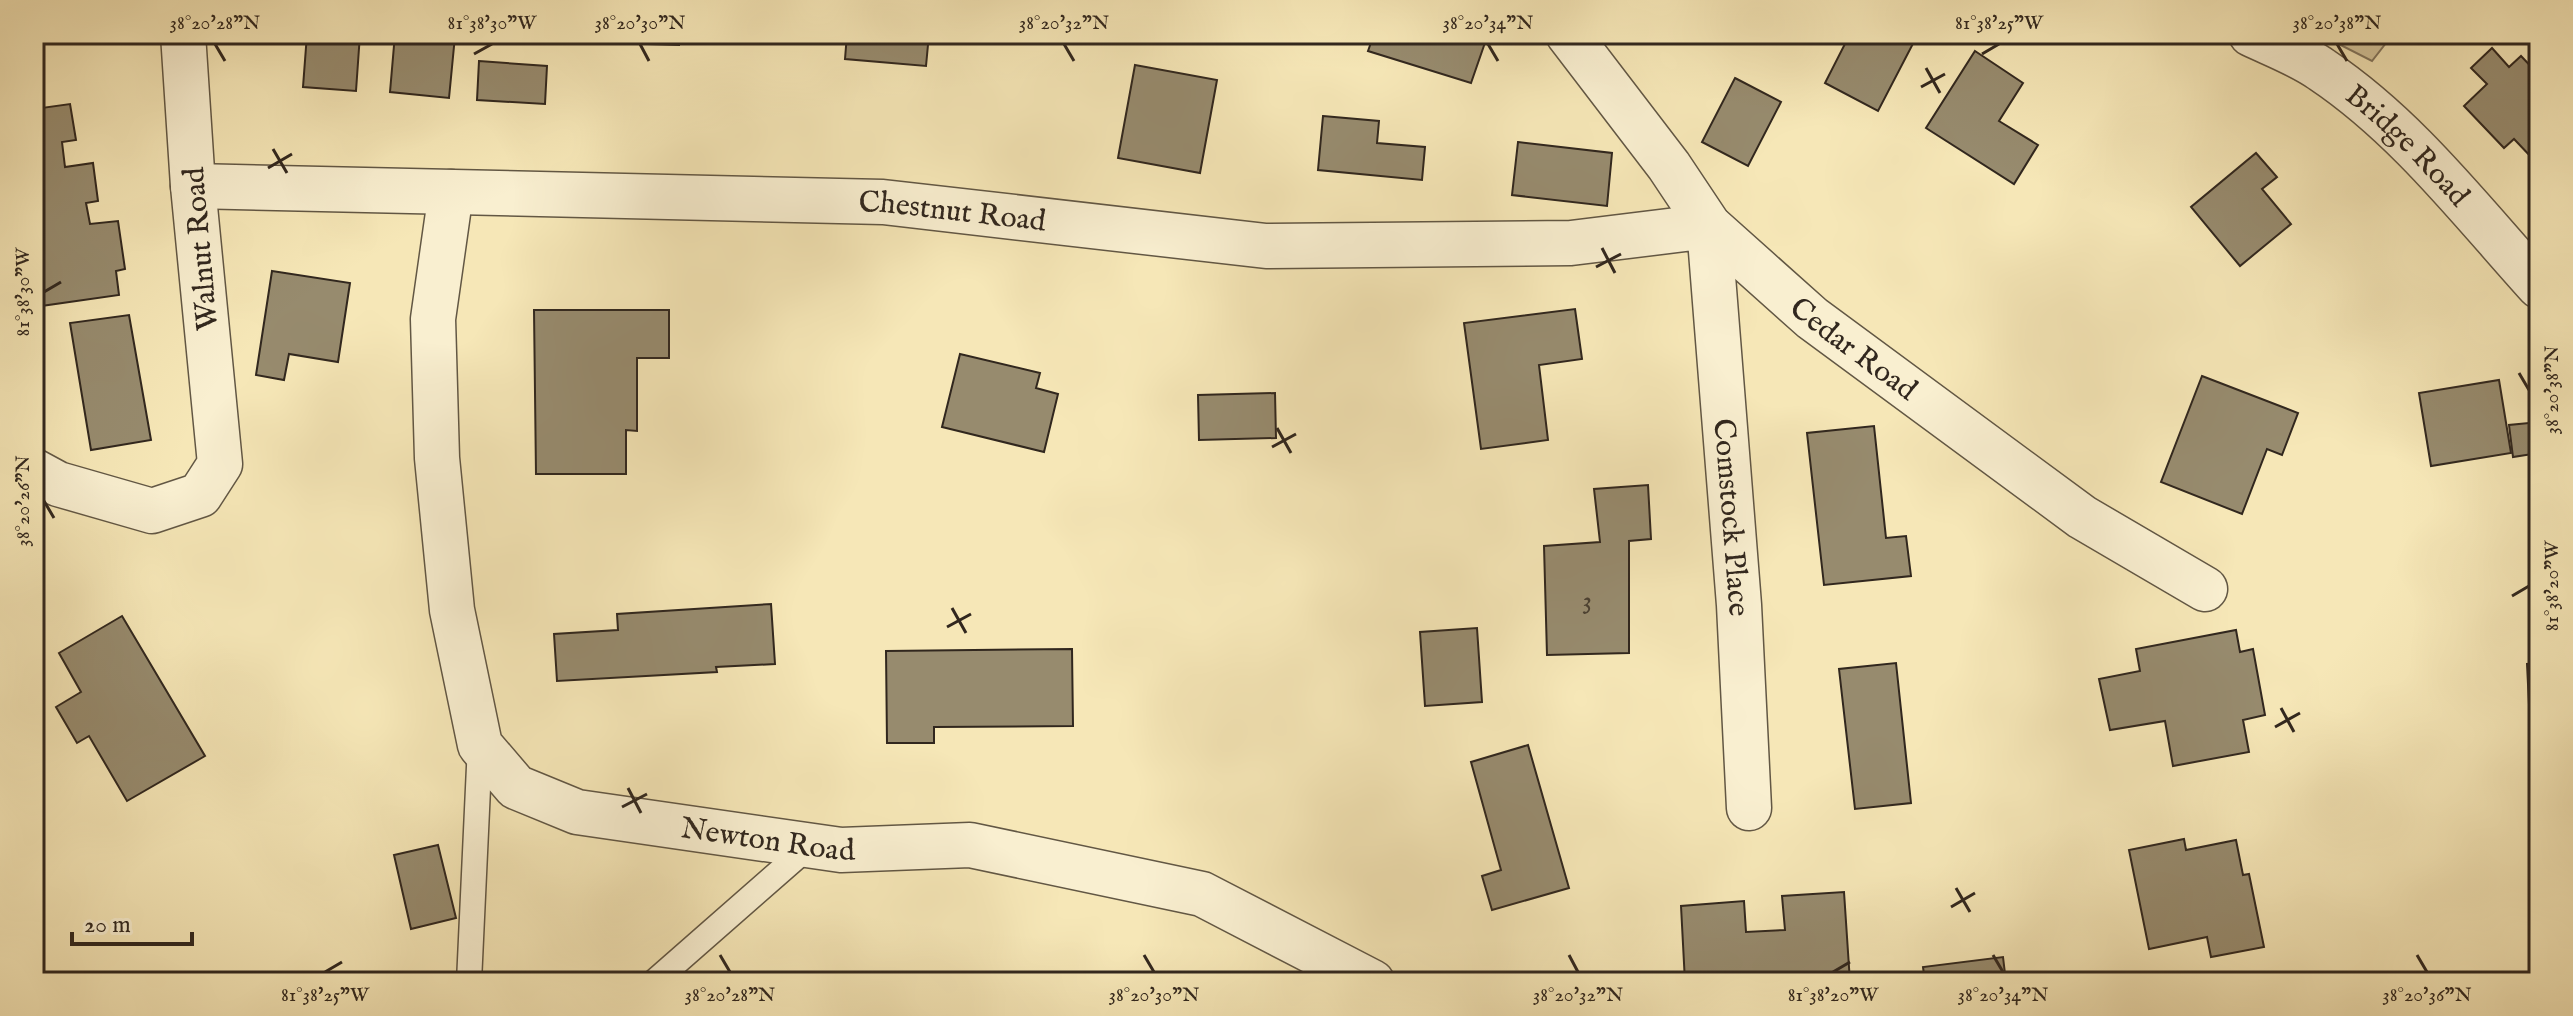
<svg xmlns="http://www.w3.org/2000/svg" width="2573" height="1016" font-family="'IM FELL English',serif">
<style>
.green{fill:#d5c69d;stroke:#83765e;stroke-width:2}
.building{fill:#978b6e;stroke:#31271e;stroke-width:2}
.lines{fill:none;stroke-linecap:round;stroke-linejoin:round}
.service-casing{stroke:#625744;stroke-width:27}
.minor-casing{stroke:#625744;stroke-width:47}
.tertiary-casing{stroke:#625744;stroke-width:47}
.service{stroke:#f9efd0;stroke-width:24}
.minor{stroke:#f9efd0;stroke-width:44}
.tertiary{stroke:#f9efd0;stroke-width:44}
.ticks{fill:none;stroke:#31271e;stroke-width:3}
.labels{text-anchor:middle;stroke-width:6;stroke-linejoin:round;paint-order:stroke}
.number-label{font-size:26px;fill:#4a4032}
.street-label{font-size:30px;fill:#31271e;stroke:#f9efd0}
.neatline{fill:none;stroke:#31271e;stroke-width:3}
.ticks-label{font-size:20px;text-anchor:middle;fill:#31271e}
</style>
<rect width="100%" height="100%" fill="#f6e7b7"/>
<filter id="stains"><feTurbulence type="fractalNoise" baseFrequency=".0025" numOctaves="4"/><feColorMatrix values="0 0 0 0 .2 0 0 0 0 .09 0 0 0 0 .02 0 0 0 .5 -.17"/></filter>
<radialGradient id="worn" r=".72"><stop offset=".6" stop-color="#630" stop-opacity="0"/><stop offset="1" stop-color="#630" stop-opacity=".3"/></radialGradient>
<polygon class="green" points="2319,34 2393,34 2372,61"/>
<g class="building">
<polygon points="307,34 360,34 356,91 303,87"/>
<polygon points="395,34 455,36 449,98 390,92"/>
<polygon points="616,34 679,34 679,45 615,43"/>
<polygon points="847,34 929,34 926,66 845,59"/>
<polygon points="1244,34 1316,34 1316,37 1244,36"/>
<polygon points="1374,34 1488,34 1471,83 1368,51"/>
<polygon points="1850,34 1918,34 1878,111 1825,83"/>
<polygon points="2492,48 2509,67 2521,56 2539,75 2539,153 2533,159 2514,139 2504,148 2464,106 2487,84 2471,68"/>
<polygon points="1975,51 2023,83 1999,121 2038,145 2014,184 1926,128"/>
<polygon points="479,61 547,66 545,104 477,100"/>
<polygon points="1135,65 1217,80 1200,173 1118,158"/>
<polygon points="1735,78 1781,102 1748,166 1702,142"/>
<polygon points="70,104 76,140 62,142 65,167 93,163 98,201 86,203 90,224 118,221 125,269 116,271 119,295 34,307 34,109"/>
<polygon points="1323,116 1379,121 1377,143 1425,147 1422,180 1318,170"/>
<polygon points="1518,142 1612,153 1607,206 1512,195"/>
<polygon points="2256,153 2277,177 2262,189 2291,224 2240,266 2191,207"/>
<polygon points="272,271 350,283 338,362 289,354 284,380 256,375"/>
<polygon points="1575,309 1582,359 1539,365 1548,440 1481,449 1464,323"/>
<polygon points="534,310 669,310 669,358 637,358 637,431 626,430 626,474 536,474"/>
<polygon points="129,315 151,440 91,450 70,323"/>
<polygon points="960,354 1040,373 1036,388 1058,394 1044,452 942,427"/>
<polygon points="2202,376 2298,413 2282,455 2267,449 2242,514 2161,482"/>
<polygon points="2499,380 2511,453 2431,466 2419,393"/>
<polygon points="1275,393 1276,438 1199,440 1198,395"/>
<polygon points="2539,422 2539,453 2513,457 2509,425"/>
<polygon points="1874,426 1886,538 1906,536 1911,576 1824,585 1807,433"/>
<polygon points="1648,485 1651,539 1629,541 1629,653 1547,655 1544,546 1600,542 1594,489"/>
<polygon points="771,604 775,664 716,667 717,672 557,681 554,634 618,630 617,614"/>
<polygon points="122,616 205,756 127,801 89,736 77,743 56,707 81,692 59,653"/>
<polygon points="1477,628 1482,702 1425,706 1420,632"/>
<polygon points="2236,630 2240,652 2253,649 2265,715 2243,720 2249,752 2173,766 2165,721 2110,730 2099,679 2140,671 2136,649"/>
<polygon points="1072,649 1073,726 934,727 934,743 887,743 886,651"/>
<polygon points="1896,663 1911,803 1855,809 1839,669"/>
<polygon points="2539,663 2539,765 2532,765 2527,664"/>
<polygon points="1528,745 1569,888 1492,910 1482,876 1501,870 1471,762"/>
<polygon points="2184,839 2186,850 2236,840 2243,875 2249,874 2264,947 2211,957 2207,937 2149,949 2129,850"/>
<polygon points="438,845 456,918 411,929 394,855"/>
<polygon points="1844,892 1850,982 1685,982 1681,906 1744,901 1746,932 1785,930 1782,896"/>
<polygon points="2003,957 2006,982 1925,982 1923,967"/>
</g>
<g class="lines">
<defs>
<g id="service">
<polyline points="469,982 480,745"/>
<polyline points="654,982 808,847"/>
</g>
<g id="minor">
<path id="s1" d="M 1568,34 L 1669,166 L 1709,226 L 1812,318 L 2082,517 L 2205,589"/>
<path id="s2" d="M 193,186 L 883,202 L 1266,246 L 1571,243 L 1709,226 L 1739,605 L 1749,808"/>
<path id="s3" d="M 451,192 L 433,319 L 437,458 L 452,610 L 480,745 L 516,787 L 577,812 L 841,850 L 970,845 L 1202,894 L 1372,982"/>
<polyline points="34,471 58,484 152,511 200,495 220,464 193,186 183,34"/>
</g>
<g id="tertiary">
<path id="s4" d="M 2251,34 C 2274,45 2301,55 2322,70 C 2407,127 2471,211 2539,286"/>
</g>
</defs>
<use href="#service" class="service-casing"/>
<use href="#minor" class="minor-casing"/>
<use href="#tertiary" class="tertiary-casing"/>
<use href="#service" class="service"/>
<use href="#minor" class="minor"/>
<use href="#tertiary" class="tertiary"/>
</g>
<path class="ticks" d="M 215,44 L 225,61M 640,44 L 649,61M 1064,44 L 1074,61M 1488,44 L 1498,61M 2337,44 L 2347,61M 474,54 L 492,44M 1982,54 L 1999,44M 1926,68 L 1940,93M 1921,87 L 1945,74M 273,149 L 287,173M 268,168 L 292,154M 1602,248 L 1615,273M 1596,267 L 1621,254M 44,292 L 61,282M 2519,373 L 2529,390M 1277,428 L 1291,453M 1272,447 L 1296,434M 44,501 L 54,518M 2512,596 L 2529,586M 952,608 L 966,633M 947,627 L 971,614M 2281,708 L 2294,732M 2275,727 L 2300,713M 628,788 L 641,813M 622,807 L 647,794M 1956,888 L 1970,912M 1951,907 L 1975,893M 720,955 L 730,972M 1144,955 L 1154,972M 1569,955 L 1578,972M 1993,955 L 2003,972M 2417,955 L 2427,972M 325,972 L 342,962M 1833,972 L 1850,962"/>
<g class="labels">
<g class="number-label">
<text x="1587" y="608">3</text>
</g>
<g class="street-label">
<text dy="10" stroke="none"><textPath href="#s4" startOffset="194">Bridge Road</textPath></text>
<text dy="10" stroke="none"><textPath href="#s2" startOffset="760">Chestnut Road</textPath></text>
<text transform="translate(200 249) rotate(-95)" y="10">Walnut Road</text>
<text dy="10" stroke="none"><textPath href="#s1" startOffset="428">Cedar Road</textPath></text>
<text dy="10" stroke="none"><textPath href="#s2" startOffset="1812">Comstock Place</textPath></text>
<text dy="10" stroke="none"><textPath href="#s3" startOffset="872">Newton Road</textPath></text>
</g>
</g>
<rect width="2573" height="1016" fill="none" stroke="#f6e7b7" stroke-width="88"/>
<path d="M72 932v12h120v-12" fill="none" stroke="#31271e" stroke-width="4"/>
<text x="84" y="932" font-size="24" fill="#31271e" stroke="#f9efd0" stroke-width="6" paint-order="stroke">20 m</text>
<rect x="44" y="44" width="2485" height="928" class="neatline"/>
<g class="ticks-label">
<text x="215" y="29">38°20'28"N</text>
<text x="492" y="29">81°38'30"W</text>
<text x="640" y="29">38°20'30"N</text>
<text x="1064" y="29">38°20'32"N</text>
<text x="1488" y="29">38°20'34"N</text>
<text x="1999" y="29">81°38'25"W</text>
<text x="2337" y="29">38°20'38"N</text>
<text transform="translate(22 292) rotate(-90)" y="7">81°38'30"W</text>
<text transform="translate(2551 390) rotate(-90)" y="7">38°20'38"N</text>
<text transform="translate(22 501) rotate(-90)" y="7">38°20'26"N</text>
<text transform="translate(2551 586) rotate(-90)" y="7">81°38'20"W</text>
<text x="325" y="1001">81°38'25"W</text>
<text x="730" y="1001">38°20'28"N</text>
<text x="1154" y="1001">38°20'30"N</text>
<text x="1578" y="1001">38°20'32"N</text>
<text x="1833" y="1001">81°38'20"W</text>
<text x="2003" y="1001">38°20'34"N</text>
<text x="2427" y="1001">38°20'36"N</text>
</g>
<rect width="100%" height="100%" filter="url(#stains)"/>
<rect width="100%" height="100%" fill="url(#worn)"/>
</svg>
